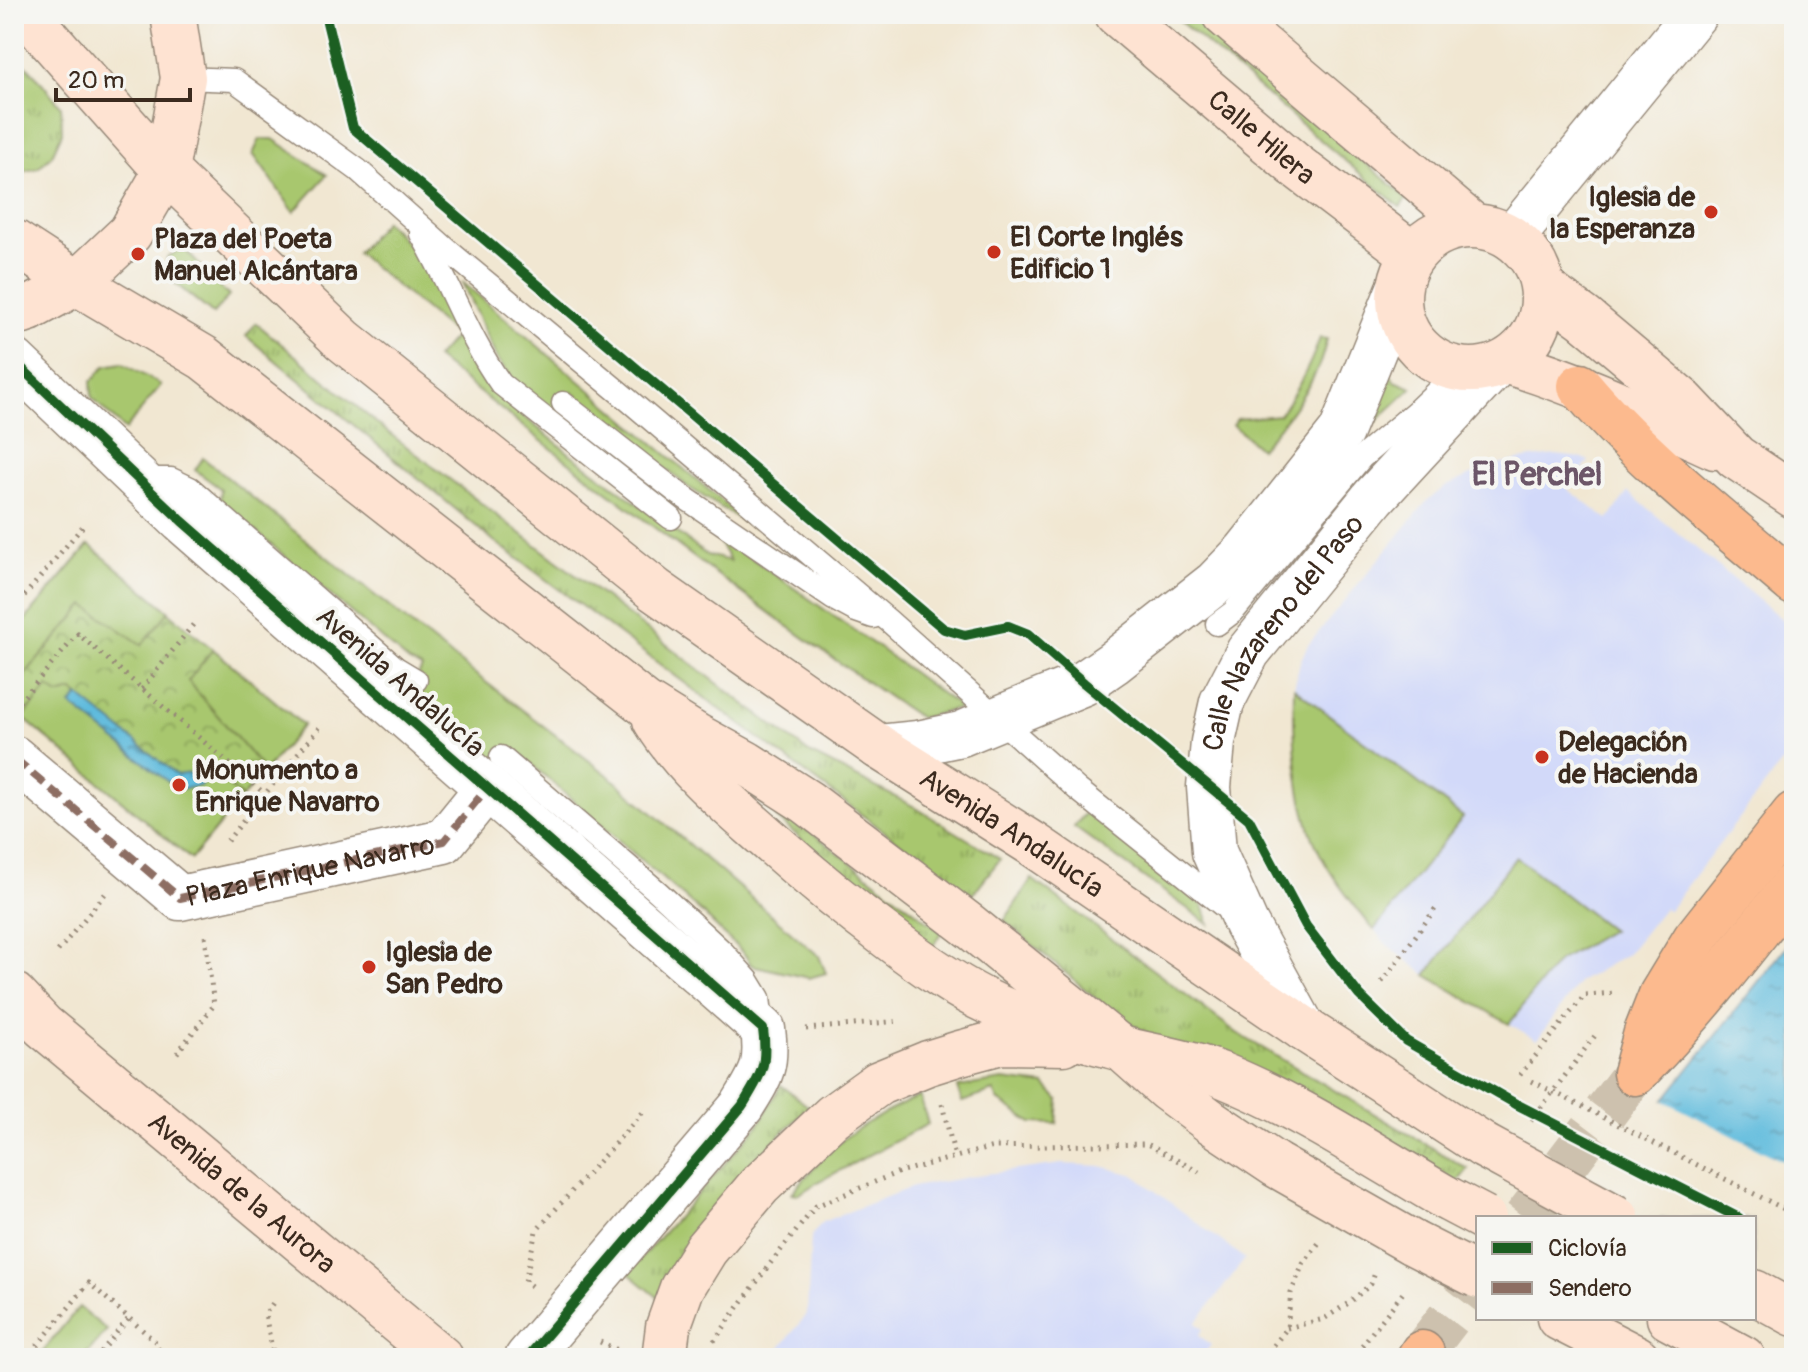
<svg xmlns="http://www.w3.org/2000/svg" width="1808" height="1372" font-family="Pangolin,sans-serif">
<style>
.built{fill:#d2d9f9}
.grass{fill:url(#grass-tufts);stroke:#727846;stroke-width:2}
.park{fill:url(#park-crowns);stroke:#727846;stroke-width:2}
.garden{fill:#a8c76e;stroke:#727846;stroke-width:2}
.water{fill:url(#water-ripples);stroke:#4d727e;stroke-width:2}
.pier{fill:#f1e7d2}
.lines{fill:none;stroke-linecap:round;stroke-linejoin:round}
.primary-tunnel{stroke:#cdc1ae;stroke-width:44;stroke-dasharray:44 22;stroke-linecap:butt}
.lane-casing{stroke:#968878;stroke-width:25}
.street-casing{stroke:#968878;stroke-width:47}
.secondary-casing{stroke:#968878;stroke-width:47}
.primary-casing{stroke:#968878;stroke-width:47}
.path{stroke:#968878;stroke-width:5;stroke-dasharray:2 6;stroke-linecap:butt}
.lane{stroke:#fff;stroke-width:22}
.street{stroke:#fff;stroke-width:44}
.secondary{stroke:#fee3d2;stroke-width:44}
.primary{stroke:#fcba8e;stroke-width:44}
.secondary-bridge-casing{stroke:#968878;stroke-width:47;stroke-linecap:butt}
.path-bridge{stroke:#968878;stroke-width:5;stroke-dasharray:2 6;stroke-linecap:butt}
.secondary-bridge{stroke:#fee3d2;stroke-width:44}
.quiet{stroke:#8d6e63;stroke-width:8;stroke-dasharray:16 8;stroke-linecap:butt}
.cycleway-casing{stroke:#f6f6f2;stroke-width:15}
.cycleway{stroke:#1b5e20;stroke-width:10}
.poi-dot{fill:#c8321e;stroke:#f6f6f2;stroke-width:3}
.labels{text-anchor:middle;stroke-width:8;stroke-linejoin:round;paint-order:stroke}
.street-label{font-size:28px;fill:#3b2a1e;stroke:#f6f6f2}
.poi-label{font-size:28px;font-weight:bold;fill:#3b2a1e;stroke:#f6f6f2;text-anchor:start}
.quarter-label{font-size:32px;font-weight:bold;fill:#6c5668;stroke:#f6f6f2}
</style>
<defs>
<pattern id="grass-tufts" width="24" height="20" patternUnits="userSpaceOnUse" patternTransform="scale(2)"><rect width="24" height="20" fill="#a8c76e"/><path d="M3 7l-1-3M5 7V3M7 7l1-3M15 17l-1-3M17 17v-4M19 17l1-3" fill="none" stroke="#8aa25a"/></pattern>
<pattern id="park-crowns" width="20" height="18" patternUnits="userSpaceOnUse" patternTransform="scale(2)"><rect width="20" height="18" fill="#a8c76e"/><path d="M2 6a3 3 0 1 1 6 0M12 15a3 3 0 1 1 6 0" fill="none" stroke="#8aa25a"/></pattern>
<pattern id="water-ripples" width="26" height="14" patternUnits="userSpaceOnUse" patternTransform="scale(2)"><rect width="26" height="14" fill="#5fbbdd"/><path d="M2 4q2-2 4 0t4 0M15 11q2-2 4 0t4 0" fill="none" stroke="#5098b3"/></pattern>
</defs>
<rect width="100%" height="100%" fill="#f6f6f2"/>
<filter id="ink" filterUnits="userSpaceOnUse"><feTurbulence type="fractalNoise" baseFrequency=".0125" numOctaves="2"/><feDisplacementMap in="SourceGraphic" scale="16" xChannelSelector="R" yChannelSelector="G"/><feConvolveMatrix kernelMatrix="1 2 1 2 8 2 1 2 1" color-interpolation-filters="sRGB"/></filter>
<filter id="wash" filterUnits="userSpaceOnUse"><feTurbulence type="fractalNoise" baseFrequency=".006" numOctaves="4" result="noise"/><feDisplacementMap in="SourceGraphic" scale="32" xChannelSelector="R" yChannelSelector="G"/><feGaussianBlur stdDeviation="1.8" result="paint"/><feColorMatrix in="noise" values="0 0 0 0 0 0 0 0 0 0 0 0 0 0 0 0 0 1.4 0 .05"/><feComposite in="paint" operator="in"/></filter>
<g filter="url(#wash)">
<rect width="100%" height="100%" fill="#f1e7d2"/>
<g class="built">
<polygon points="1555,455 1582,458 1589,461 1568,489 1608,520 1628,492 1794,629 1794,747 1668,911 1664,908 1627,954 1579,982 1537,1040 1426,975 1385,943 1352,902 1325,862 1311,833 1304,807 1297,766 1294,718 1294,688 1300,662 1308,645 1428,500 1447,486 1489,467 1518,460"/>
<polygon points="1062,1164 1101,1166 1134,1175 1245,1259 1196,1323 1203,1329 1199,1335 1211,1345 1201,1358 772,1358 807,1314 811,1237 822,1222 912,1187 986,1174"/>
</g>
<g class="grass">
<polygon points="14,52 38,78 61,106 62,133 52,155 38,168 14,174"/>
<polygon points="256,323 385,430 809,753 913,806 1000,859 971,896 494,541 246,336"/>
<polygon points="1382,364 1395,381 1412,388 1365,432"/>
<polygon points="778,807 942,932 929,952 776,817"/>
<polygon points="1032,879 1237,1033 1468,1169 1456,1184 1159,1040 1117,1016 1004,921"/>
<polygon points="781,1085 809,1107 775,1140 696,1236 660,1299 628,1273 758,1126"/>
</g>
<polygon class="park" points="89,545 303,725 191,859 14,710 14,633"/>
<g class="garden">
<polygon points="1171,14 1189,14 1407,198 1400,207"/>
<polygon points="260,139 273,139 327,175 294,212 253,154"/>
<path d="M 385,221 L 422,258 L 444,289 L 460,339 L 492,391 L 573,456 L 707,555 L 730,561 L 713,531 L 879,648 L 961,708 L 920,718 C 753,606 594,483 436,358 L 456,335 L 357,253 Z"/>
<polygon points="178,250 186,251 229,296 213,314 165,275 167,258"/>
<polygon points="462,282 754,528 688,487 572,392 554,414 515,383 497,359"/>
<path d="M 1320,338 L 1327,339 C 1324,349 1322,360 1317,370 C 1303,399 1281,425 1260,449 L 1233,425 L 1237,419 L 1279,415 C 1298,389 1309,368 1320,338 Z"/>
<polygon points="122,363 161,385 125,430 92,398 91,382 105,366"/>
<polygon points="203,458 437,645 608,775 819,956 826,973 809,978 751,965 745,955 702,913 515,750 486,764 408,696 422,668 409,662 220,501 221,489 195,470"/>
<polygon points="89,545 169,611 142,645 85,605 14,687 14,633"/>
<polygon points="213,649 303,725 265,771 188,681"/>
<polygon points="48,687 58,695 73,691 79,696 72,705 177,789 206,780 198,772 209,770 242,797 191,859 23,718"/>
<path d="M 1294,688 L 1463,817 L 1374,930 C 1350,900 1322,867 1310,830 C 1295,786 1293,735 1294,688 Z"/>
<polygon points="1087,811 1203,905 1209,924 1074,827"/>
<polygon points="1516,857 1611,930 1557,962 1509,1024 1426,975"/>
<polygon points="1003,1080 1045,1085 1059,1100 1057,1124 1032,1123 998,1100 994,1091 962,1102 958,1087"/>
<path d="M 920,1096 L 928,1124 L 818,1182 L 799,1194 L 792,1193 C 809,1173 826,1153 846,1137 C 869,1120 894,1108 920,1096 Z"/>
<polygon points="79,1307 107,1330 83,1358 37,1358"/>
</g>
<g class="water">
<polygon points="79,696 177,775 198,772 206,780 200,786 177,789 71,705"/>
<polygon points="1794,937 1794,1358 1475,1358 1505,1318 1754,1318 1754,1218 1578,1218 1664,1100"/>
</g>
<polygon class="pier" points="1661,1099 1794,1167 1794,1358 1484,1358 1474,1353 1500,1318 1754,1318 1754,1218 1574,1218"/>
</g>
<g filter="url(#ink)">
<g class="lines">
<g class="primary-tunnel">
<polyline points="1525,1218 1635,1073"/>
<polyline points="1422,1353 1478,1280"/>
</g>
<defs>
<g id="lane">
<polyline points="183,78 234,80 358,170 451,253 626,398 890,622 1077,789 1231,912"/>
<path d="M 421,234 C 450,283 468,338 501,384 L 671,518"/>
<polyline points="563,403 678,493 832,598 856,611 873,617"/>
<polyline points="139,479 171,479 190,488 396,668 416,680"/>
<polyline points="1217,624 1233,612 1362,457 1415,412 1459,370"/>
<polyline points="501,757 658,892 724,953 748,980 759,998 762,1022"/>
</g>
<g id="street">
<polyline points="1512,238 1695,14"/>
<path d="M 14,361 L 182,521 L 763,1029 C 768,1067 761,1075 742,1106 L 527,1358"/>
<polyline points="879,747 918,743 961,734 1084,683 1113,663 1215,583 1246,551 1341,432 1398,291"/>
<path id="s1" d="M 14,758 L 180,898 L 444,841 L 487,788"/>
<path id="s2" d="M 1304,1029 L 1246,924 L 1214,852 L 1209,787 L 1213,742 L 1222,702 L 1248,652 L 1374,497 L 1494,367"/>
</g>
<g id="secondary">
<path id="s3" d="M 27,14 L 166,171 L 343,340 L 655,590 L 879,747 L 1033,844 L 1304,1029 L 1484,1146"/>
<path id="s4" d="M 1117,14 L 1295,165 L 1412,254"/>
<polyline points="1224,14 1472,225"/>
<circle cx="1471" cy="298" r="72"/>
<polyline points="14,242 77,283 204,358 645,704 695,735 746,763 807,802 971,927 1122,1049 1167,1089 1210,1121 1276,1165 1413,1243"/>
<polyline points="1544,289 1584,318 1683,401 1736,457 1794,496"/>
<polyline points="14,314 29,309 77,283 130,233 166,171 183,78 173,14"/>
<path d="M 1507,362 C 1579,383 1647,416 1715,447"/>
<path d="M 655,720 C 685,770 732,807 776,846 C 812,878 850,909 889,938 C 923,964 957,988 996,1006 C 1036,1024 1080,1039 1123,1049 C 1157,1057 1190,1062 1222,1075 C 1299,1106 1374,1156 1446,1198"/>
<path id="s5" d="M 14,995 L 43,1026 L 60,1040 L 441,1358"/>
<polyline points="1754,1292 1794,1314"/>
<polyline points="1559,1318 1637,1358"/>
<polyline points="1669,1318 1743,1358"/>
<polyline points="664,1358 668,1327 682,1288 706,1249 759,1186 833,1116 879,1083 928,1063 960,1053 1001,1042 1064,1043"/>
</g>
<g id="primary">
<path d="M 1580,386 C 1642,460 1721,520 1794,583"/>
<path d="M 1642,1066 C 1697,1009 1745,947 1794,884"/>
<polyline points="1635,1073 1646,1033 1661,995 1695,939 1794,814"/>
<polyline points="1419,1358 1422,1353"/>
</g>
</defs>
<use href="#lane" class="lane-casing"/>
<use href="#street" class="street-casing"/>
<use href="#secondary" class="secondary-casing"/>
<use href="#primary" class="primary-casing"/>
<g class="path">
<polyline points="14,608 83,526"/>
<polyline points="142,689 196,621"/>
<polyline points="14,708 78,634 265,794"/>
<polyline points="227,841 321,725"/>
<polyline points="58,951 105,894"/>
<polyline points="1382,982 1438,905"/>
<polyline points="806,1029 901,1021"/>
<polyline points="177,1053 214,1005 205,936"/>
<polyline points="1520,1075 1585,995 1616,993"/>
<polyline points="942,1104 955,1157"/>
<polyline points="1531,1121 1597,1033"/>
<polyline points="531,1286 525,1281 536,1231 646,1109"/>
<polyline points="1287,1328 1324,1319 1350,1302 1371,1284 1376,1270"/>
<polyline points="714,1341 769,1265 816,1206 899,1172 993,1147 1147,1144 1199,1172"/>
<polyline points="600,1342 620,1351"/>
<polyline points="27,1358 89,1283 156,1342 161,1358"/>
<polyline points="96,1358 129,1318"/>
<polyline points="274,1358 265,1314 275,1300"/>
<polyline points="1264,1358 1287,1328 1291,1293 1303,1264 1321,1240"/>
<polyline points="1352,1358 1406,1289"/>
</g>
<use href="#lane" class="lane"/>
<use href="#street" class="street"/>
<use href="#secondary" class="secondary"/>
<use href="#primary" class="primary"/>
<defs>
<g id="secondary-bridge">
<polyline points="1484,1146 1617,1218"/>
<polyline points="1446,1198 1484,1218"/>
<polyline points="1413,1243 1478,1276"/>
</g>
</defs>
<use href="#secondary-bridge" class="secondary-bridge-casing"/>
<polyline class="path-bridge" points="1532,1081 1794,1214"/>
<use href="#secondary-bridge" class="secondary-bridge"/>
<polyline class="quiet" points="14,758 180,898 444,841 487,788"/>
<defs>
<g id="cycleway">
<polyline points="325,14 353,128 944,629 965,635 1008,626 1028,634 1084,683 1249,819 1306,926 1359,995 1406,1041 1516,1104 1739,1218"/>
<path d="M 14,361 L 182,521 L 763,1029 C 768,1067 761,1075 742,1106 L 527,1358"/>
</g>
</defs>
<use href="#cycleway" class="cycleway-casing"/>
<use href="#cycleway" class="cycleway"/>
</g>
</g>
<g class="poi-dot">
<circle cx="1711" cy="212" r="8"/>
<circle cx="994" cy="252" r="8"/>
<circle cx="138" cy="254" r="8"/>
<circle cx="1542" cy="757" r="8"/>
<circle cx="179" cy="785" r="8"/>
<circle cx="369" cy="967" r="8"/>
</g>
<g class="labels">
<g class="street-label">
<text dy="10" stroke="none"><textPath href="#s4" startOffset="190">Calle Hilera</textPath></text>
<text dy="10" stroke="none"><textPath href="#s2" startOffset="440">Calle Nazareno del Paso</textPath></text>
<text transform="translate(401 681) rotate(41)" y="10">Avenida Andalucía</text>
<text dy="10" stroke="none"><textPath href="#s3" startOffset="1286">Avenida Andalucía</textPath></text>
<text dy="10" stroke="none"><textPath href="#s1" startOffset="350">Plaza Enrique Navarro</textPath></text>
<text dy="10" stroke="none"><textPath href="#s5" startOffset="302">Avenida de la Aurora</textPath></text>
</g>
<g class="poi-label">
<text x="1695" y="206" text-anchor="end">Iglesia de<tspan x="1695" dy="32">la Esperanza</tspan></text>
<text x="1010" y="246">El Corte Inglés<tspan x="1010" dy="32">Edificio 1</tspan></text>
<text x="154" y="248">Plaza del Poeta<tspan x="154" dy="32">Manuel Alcántara</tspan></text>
<text x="1558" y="751">Delegación<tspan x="1558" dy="32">de Hacienda</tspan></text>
<text x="195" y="779">Monumento a<tspan x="195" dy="32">Enrique Navarro</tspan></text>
<text x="385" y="961">Iglesia de<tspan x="385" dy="32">San Pedro</tspan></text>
</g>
<g class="quarter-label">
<text x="1537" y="485">El Perchel</text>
</g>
</g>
<rect width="1808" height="1372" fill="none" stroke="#f6f6f2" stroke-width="48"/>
<rect x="1476" y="1216" width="280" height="104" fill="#f6f6f2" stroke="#aba49d" stroke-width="2"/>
<rect x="1492" y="1242" width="40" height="12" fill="#1b5e20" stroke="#aba49d" stroke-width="2"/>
<text x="1548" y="1256" font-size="24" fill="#3b2a1e">Ciclovía</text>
<rect x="1492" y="1282" width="40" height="12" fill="#8d6e63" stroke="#aba49d" stroke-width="2"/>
<text x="1548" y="1296" font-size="24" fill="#3b2a1e">Sendero</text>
<path d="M56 88v12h134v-12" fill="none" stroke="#3b2a1e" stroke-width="4"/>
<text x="68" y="88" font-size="24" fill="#3b2a1e" stroke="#f6f6f2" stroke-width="6" paint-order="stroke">20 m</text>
</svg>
